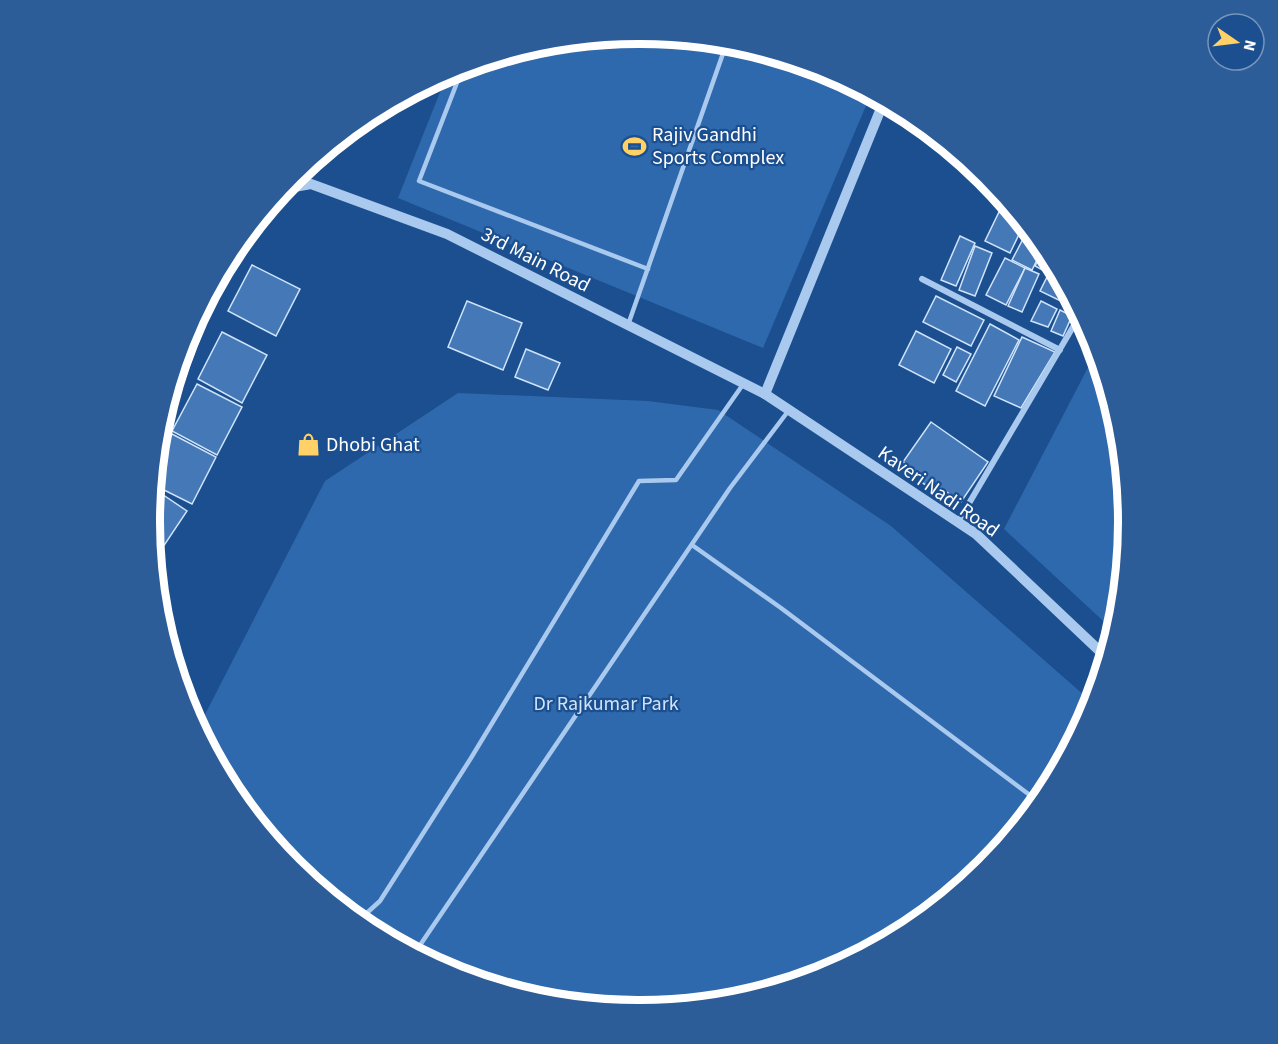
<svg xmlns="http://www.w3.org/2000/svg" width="1278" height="1044" font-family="'Source Sans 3',sans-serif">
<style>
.green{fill:#2e69ad}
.building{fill:#4478b7;stroke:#cfe3fa;stroke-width:1.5}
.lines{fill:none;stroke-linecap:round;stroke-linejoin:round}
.service{stroke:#a9c9ee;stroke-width:4.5}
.minor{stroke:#a9c9ee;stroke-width:6}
.tertiary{stroke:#a9c9ee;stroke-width:10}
.labels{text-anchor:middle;stroke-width:4.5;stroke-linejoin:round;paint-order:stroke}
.poi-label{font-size:20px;fill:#fff;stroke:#1b4f8f;text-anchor:start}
.street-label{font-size:20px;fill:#fff;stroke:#1b4f8f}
.park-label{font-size:20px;fill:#cfe3fa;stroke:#1b4f8f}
.rim{fill:none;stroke:#fff;stroke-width:8}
</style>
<rect width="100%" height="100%" fill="#1b4f8f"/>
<g class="green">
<polygon points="639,33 735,42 826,70 871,94 763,348 398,198 448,72 544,42"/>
<polygon points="1096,352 1119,427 1128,522 1119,618 1114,631 1004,529"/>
<path d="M 458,393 L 648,401 L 718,410 L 891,526 L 1093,703 C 1088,718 1079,731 1072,744 C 1063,760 1056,779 1045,794 C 1019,833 984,868 948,898 C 751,1044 478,1042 294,869 C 253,829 224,778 198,728 L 325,481 Z"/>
</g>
<g class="building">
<polygon points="999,212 1024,224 1010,253 985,241"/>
<polygon points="960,236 975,243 956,286 941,280"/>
<polygon points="1024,237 1043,248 1032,270 1012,260"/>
<polygon points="975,246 992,253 975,296 959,290"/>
<polygon points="1044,249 1059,275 1057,278 1035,266"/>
<polygon points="1005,258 1025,268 1006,305 986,295"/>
<polygon points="252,265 300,289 276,336 228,311"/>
<polygon points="1025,268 1039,274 1022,312 1008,306"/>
<polygon points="1048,275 1063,282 1072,299 1069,305 1040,291"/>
<polygon points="936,296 984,320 971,346 923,322"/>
<polygon points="467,301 522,323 503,370 448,347"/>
<polygon points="1041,301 1057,309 1048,327 1031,321"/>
<polygon points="1060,310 1072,316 1063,336 1051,331"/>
<polygon points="990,324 1019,340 985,406 956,391"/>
<polygon points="916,331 951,349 934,383 899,365"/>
<polygon points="222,332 267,355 242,403 198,379"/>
<polygon points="1022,337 1055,352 1021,408 994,396"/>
<polygon points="957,347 971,354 956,382 943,375"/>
<polygon points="526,349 560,363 548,390 515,377"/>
<polygon points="197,384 242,407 217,455 172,431"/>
<polygon points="931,422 988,462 961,502 941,488 937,492 921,482 925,477 903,462"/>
<polygon points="172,434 216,457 192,504 154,485 156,466"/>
<polygon points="153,488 187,511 157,556 153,553 150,522"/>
</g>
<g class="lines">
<g class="service">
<polyline points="463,67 419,181 648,269"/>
<polyline points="628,325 727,42"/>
<polyline points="692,545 781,608 1039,802"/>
<polyline points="358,921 380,901 471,758 639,481 676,480 744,383"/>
<polyline points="414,954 730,488 789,410"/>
</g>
<g class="minor">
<polyline points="922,279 1060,350"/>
<polyline points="958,522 1080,315"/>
</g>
<g class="tertiary">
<polyline points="283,189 311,184 447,234 765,394 976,534 1106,657"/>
<polyline points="765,394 884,101"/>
<polyline points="160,424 168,411 219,276"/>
</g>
</g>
<defs>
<symbol id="stadium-bare" viewBox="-9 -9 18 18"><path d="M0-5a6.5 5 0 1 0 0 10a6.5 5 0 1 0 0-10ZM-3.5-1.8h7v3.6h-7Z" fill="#ffd166" stroke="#1b4f8f" stroke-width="2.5" paint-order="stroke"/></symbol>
<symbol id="shop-bare" viewBox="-9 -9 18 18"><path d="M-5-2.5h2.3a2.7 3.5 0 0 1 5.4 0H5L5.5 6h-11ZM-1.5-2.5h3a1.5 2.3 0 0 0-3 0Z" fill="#ffd166" stroke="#1b4f8f" stroke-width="2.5" paint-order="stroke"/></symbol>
</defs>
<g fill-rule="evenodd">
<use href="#stadium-bare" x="618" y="130" width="33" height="33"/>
<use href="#shop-bare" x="292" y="428" width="33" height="33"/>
</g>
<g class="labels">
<g class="poi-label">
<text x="652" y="141">Rajiv Gandhi<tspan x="652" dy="23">Sports Complex</tspan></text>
<text x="326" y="451">Dhobi Ghat</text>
</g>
<g class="street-label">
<text transform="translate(536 259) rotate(27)" y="7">3rd Main Road</text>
<text transform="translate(939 491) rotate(35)" y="7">Kaveri Nadi Road</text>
</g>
<g class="park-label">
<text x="606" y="710">Dr Rajkumar Park</text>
</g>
</g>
<path d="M0 0H1278V1044H0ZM638 44H640A478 478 0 0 1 1118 522V522A478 478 0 0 1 640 1000H638A478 478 0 0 1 160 522V522A478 478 0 0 1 638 44Z" fill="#2d5d98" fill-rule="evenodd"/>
<path class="rim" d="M638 44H640A478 478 0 0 1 1118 522V522A478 478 0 0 1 640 1000H638A478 478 0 0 1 160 522V522A478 478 0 0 1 638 44Z"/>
<g transform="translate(1236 42) rotate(104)"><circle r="28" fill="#1b4f8f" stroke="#7695bc" stroke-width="1.5"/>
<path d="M0-4.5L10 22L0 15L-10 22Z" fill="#ffd166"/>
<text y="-9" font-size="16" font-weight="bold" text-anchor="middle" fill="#ffffff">N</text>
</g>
</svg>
